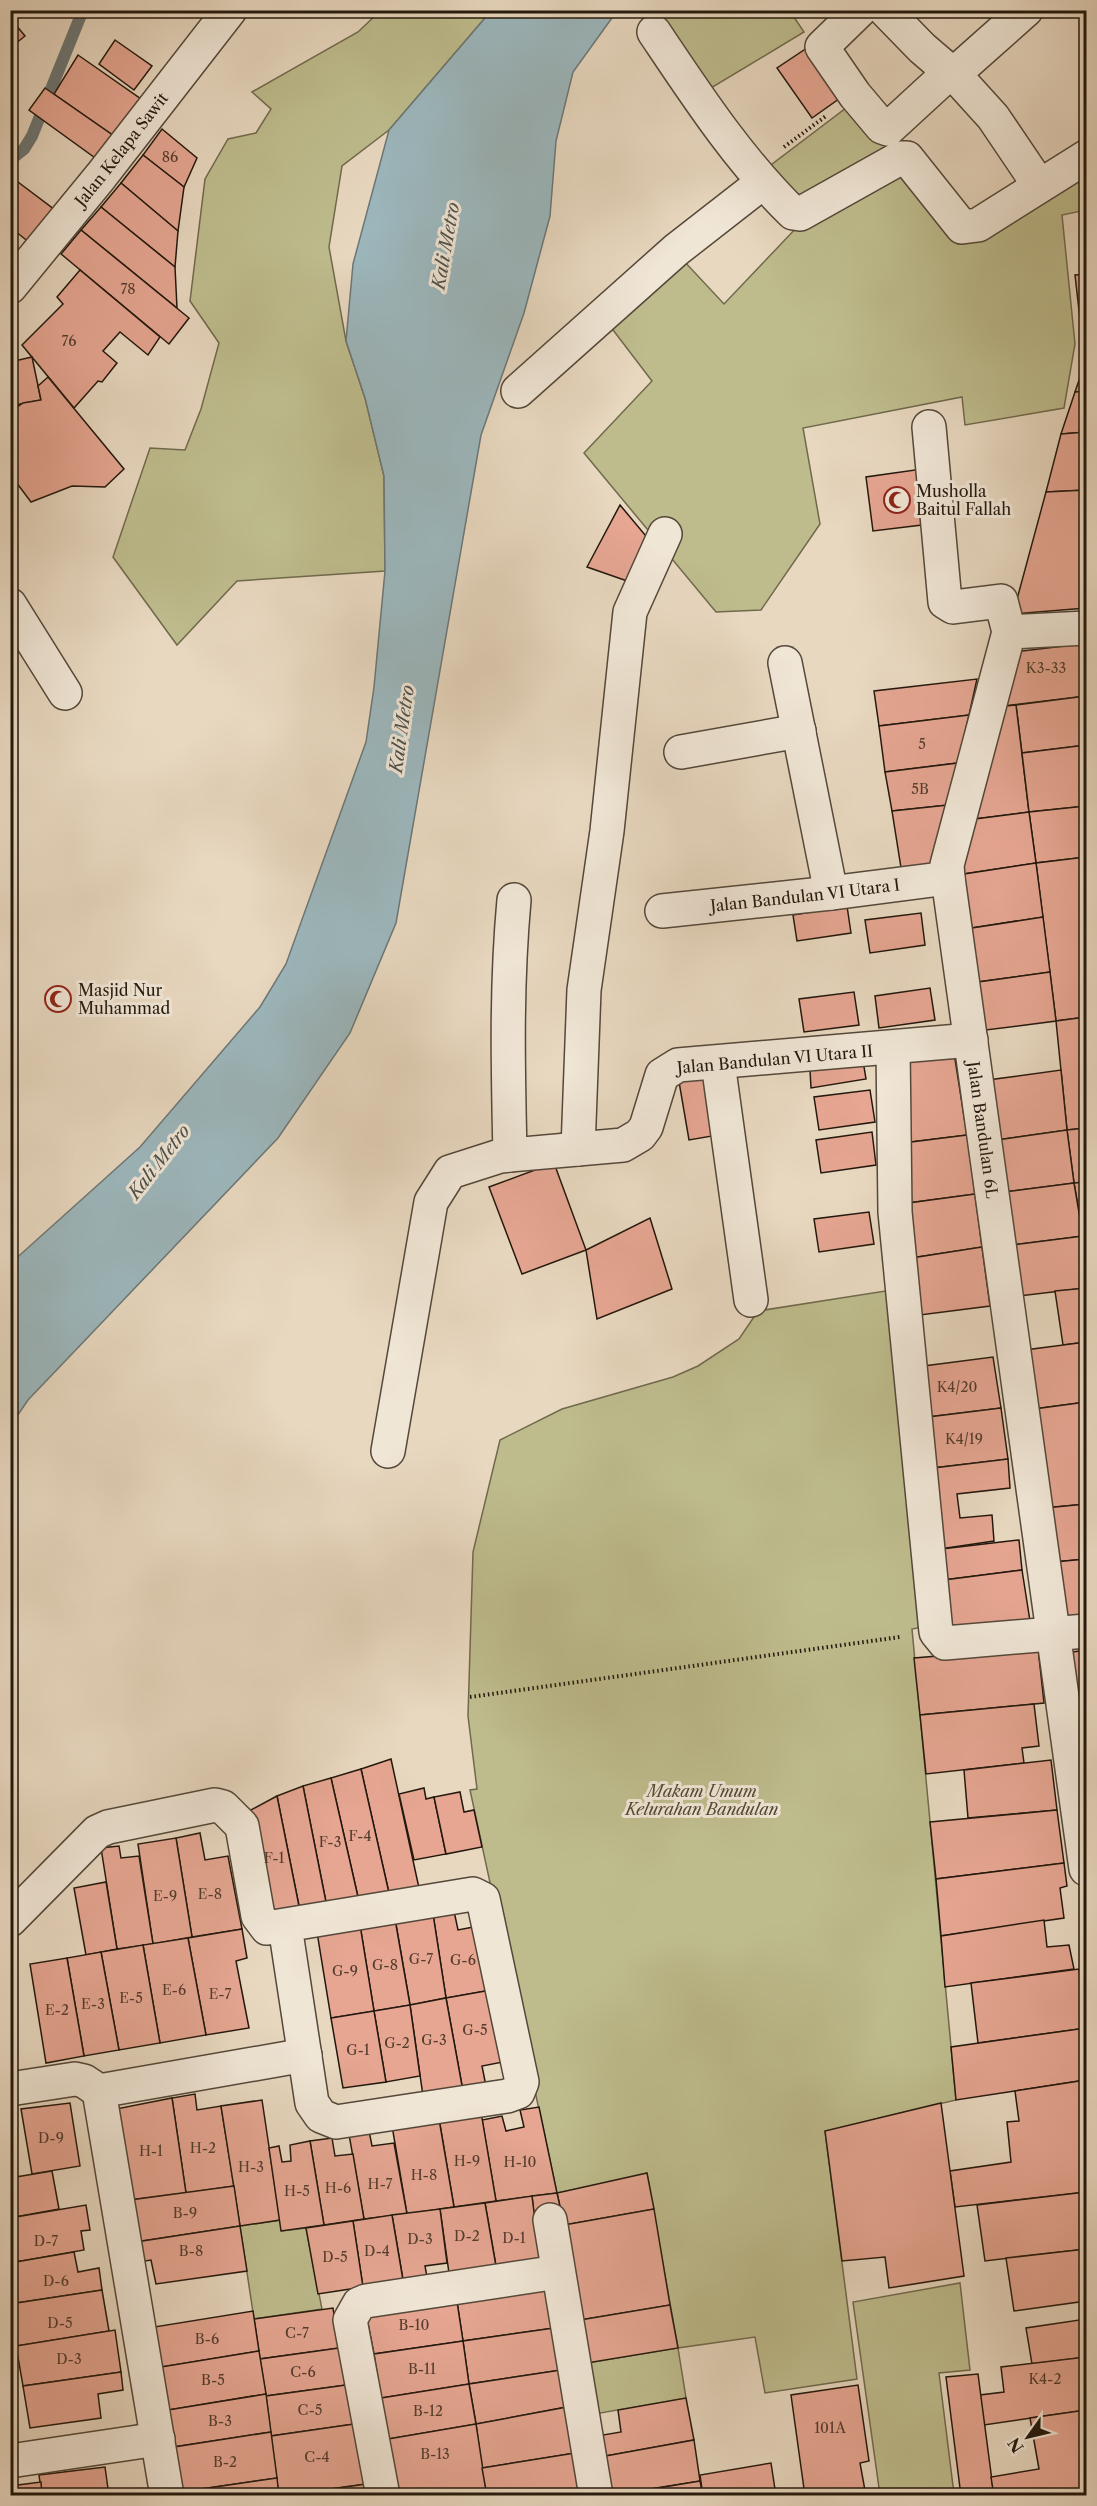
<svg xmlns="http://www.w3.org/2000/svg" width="1097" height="2506" font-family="'Libre Caslon Text',serif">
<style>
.green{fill:#bebc8d;stroke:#706a4d;stroke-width:1.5}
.water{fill:#9cb7bd;stroke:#6c7777;stroke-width:1.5}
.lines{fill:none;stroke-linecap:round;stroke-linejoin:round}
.stream{stroke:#6c7777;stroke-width:12}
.building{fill:#e6a692;stroke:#23180d;stroke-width:1.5}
.minor-casing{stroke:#54483a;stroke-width:36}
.path{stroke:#23180d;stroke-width:4;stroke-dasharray:1.5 3;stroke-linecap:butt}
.minor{stroke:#f0e6d6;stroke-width:33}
.labels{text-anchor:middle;stroke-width:6;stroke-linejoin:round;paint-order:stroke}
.number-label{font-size:14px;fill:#543c2e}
.street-label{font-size:16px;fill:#23180d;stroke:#f0e6d6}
.poi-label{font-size:16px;fill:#23180d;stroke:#f0e6d6;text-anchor:start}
.park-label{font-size:16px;font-style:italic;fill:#524933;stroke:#f0e6d6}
.water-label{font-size:18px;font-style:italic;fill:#4d504b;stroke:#f0e6d6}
</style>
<rect width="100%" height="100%" fill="#e8d8c0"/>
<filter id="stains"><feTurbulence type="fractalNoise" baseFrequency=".00333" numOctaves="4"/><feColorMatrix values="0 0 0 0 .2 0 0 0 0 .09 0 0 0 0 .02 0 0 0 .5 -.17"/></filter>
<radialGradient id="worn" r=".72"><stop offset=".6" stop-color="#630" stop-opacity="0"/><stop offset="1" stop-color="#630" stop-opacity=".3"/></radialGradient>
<g class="green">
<polygon points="380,11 491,11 389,130 342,166 329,247 346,341 365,398 384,476 385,571 237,581 177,645 113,557 150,448 185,450 201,409 219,343 190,301 205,179 228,139 256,133 271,109 252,92 358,32"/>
<polygon points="668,11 790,11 804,32 706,91 659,18"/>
<polygon points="850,105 895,152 800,204 763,171"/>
<polygon points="1086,166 1086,210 1062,215 1075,344 1064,408 965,425 962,397 803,428 820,524 761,610 716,612 584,453 652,381 610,326 683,260 724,304 799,225 897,168 960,236"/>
<polygon points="898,1289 928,1626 912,1629 956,2100 825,2131 857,2379 765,2393 755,2337 678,2348 686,2398 595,2414 587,2363 678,2348 647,2174 557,2193 470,1790 477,1789 468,1716 473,1552 500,1440 562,1409 673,1377 698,1366 739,1339 758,1311"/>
<polygon points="280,2220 282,2231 306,2228 322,2309 254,2319 240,2226"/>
<polygon points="960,2283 970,2370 939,2373 954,2494 880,2495 853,2302"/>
</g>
<polygon class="water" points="491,11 617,11 573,72 556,141 550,216 524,313 481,435 396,923 350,1033 278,1138 28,1400 11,1425 11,1263 140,1147 260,1007 286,964 366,742 374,687 385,571 384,476 365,398 346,341 353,264 389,130"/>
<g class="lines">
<polyline class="stream" points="10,160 24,149 32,136 83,10"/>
</g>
<g class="building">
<polygon points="10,18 25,36 10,48"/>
<polygon points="115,40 152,66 134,90 99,64"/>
<polygon points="810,46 843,96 812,118 777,68"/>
<polygon points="78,55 141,99 114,136 54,94"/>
<polygon points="45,88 114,136 98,160 29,110"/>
<polygon points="162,129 197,158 184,187 143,155"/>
<polygon points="143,155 184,187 178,231 121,183"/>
<polygon points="10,176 55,210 30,243 10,227"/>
<polygon points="121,183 178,231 175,267 101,207"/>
<polygon points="101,207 175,267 177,308 81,230"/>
<polygon points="81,230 189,318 169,344 61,254"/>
<polygon points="80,270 160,337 148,355 120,332 103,351 117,363 102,382 98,381 74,408 22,345 63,304 57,297"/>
<polygon points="1086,274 1086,336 1082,337 1075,275"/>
<polygon points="32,357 41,400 10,406 10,362"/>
<polygon points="1086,360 1086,391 1075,392"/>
<polygon points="48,377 124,469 105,487 72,486 31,502 10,474 10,412 23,403 41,400 38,386"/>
<polygon points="1086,391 1086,432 1061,434 1075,392"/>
<polygon points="1086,432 1086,490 1046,492 1061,434"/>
<polygon points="922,469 930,524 873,531 866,477"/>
<polygon points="1086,490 1086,608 1013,614 1046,492"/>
<polygon points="620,505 651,542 633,583 587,567"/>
<polygon points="1081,644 1086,696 995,707 1014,652"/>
<polygon points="977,679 969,715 879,726 874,691"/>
<polygon points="1086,696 1086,745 1022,753 1016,705"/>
<polygon points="1016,705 1029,812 967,820 995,707"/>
<polygon points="969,715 958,763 885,772 879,726"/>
<polygon points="1086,745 1086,806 1029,812 1022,753"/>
<polygon points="958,763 948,805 892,811 885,772"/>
<polygon points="948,805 930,872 902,874 892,811"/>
<polygon points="1086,806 1086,857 1036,863 1029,812"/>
<polygon points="1029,812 1036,863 964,874 961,857 967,820"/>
<polygon points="1086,857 1086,1017 1056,1021 1036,863"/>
<polygon points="1036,863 1043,917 972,928 964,874"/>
<polygon points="847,906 851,933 797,941 793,915"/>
<polygon points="921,913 925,945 870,953 865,920"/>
<polygon points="1043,917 1050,972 978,982 972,928"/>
<polygon points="1050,972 1056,1021 986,1030 978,982"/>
<polygon points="930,988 935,1020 879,1028 875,996"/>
<polygon points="854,992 859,1025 804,1032 799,999"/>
<polygon points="1086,1017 1086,1128 1067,1130 1056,1021"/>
<polygon points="954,1053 967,1135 903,1143 899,1059"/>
<polygon points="863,1061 866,1079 811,1088 810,1070"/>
<polygon points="1061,1070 1067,1130 997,1140 988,1080"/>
<polygon points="715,1072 724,1134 689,1140 678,1076"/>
<polygon points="870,1090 875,1122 819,1130 814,1097"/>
<polygon points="1086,1128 1086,1182 1074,1183 1067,1130"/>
<polygon points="1067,1130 1074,1183 1005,1192 997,1140"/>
<polygon points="872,1132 876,1165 821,1173 816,1140"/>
<polygon points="967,1135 975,1194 901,1204 903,1143"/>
<polygon points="554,1163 586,1250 522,1274 489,1187"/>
<polygon points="1086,1182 1086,1236 1083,1236 1074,1183"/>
<polygon points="1074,1183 1083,1236 1012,1245 1005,1192"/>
<polygon points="975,1194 982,1247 905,1259 901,1204"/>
<polygon points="869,1212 874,1244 819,1252 814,1219"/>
<polygon points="650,1218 672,1289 597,1319 586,1250"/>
<polygon points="1083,1236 1086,1288 1019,1296 1012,1245"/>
<polygon points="982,1247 990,1306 912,1316 905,1259"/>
<polygon points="1086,1288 1086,1342 1063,1345 1055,1291"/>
<polygon points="1086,1342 1086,1402 1034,1409 1025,1350"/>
<polygon points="993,1357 1001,1408 920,1418 916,1367"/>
<polygon points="1086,1402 1086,1504 1045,1508 1034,1409"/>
<polygon points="1001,1408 1008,1459 925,1469 920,1418"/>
<polygon points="1008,1459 1010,1488 957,1494 960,1518 992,1515 994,1541 933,1550 925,1469"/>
<polygon points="1086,1504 1086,1559 1054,1562 1045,1508"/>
<polygon points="1019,1540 1022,1570 936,1581 933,1550"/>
<polygon points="1086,1559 1086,1614 1062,1617 1054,1562"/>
<polygon points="1022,1570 1030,1621 941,1631 936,1581"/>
<polygon points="1038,1648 1044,1703 920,1715 914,1658"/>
<polygon points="1086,1650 1086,1701 1072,1703 1066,1653"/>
<polygon points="1086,1701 1086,1757 1072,1703"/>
<polygon points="1034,1704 1039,1746 1022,1748 1024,1763 926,1774 920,1715"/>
<polygon points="391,1759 419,1888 389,1893 361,1769"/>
<polygon points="1051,1760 1057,1810 968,1818 964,1770"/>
<polygon points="361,1769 389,1893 358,1897 331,1778"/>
<polygon points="331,1778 358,1897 326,1902 303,1786"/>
<polygon points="303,1786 326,1902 299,1906 277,1796"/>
<polygon points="424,1788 426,1799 434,1797 446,1854 414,1860 399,1794"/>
<polygon points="460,1792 464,1812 474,1810 482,1847 446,1854 434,1797"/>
<polygon points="277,1796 299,1906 267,1911 249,1811"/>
<polygon points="1057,1810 1064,1863 936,1879 930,1822"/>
<polygon points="200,1833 205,1860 228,1856 242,1929 192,1937 176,1838"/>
<polygon points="176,1838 192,1937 153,1944 138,1844"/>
<polygon points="119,1846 121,1858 139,1856 153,1944 117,1949 101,1848"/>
<polygon points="1064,1863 1067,1886 1060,1888 1064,1918 941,1936 936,1879"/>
<polygon points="106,1882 117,1949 86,1955 74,1888"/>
<polygon points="454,1911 458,1930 479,1926 491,1990 446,1998 433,1914"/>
<polygon points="433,1914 446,1998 410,2005 395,1919"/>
<polygon points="395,1919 410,2005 374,2011 360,1925"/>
<polygon points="1044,1920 1047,1947 1069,1945 1074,1969 945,1987 941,1936"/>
<polygon points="360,1925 374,2011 331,2018 317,1932"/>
<polygon points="242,1929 247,1958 236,1961 249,2028 206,2035 188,1938"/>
<polygon points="188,1938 206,2035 160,2043 143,1945"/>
<polygon points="143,1945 160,2043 119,2050 101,1952"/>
<polygon points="101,1952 119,2050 84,2056 67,1958"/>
<polygon points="67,1958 84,2056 46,2063 30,1964"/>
<polygon points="1079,1969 1086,2028 978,2043 971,1983"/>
<polygon points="491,1990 503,2062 482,2066 486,2086 463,2091 446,1998"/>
<polygon points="446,1998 463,2091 423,2096 410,2005"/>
<polygon points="410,2005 420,2076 386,2082 374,2011"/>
<polygon points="374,2011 386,2082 343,2088 331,2018"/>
<polygon points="1086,2028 1086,2080 956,2100 951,2047"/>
<polygon points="1086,2080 1086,2109 1080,2110 1086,2153 1086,2192 955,2207 950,2171 1011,2162 1007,2122 1019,2121 1015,2091"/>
<polygon points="195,2094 197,2110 221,2106 234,2186 186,2193 172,2098"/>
<polygon points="172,2098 186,2193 130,2200 116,2109"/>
<polygon points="262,2100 280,2220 240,2226 221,2106"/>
<polygon points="70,2103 80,2166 32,2174 21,2109"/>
<polygon points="941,2103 964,2276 889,2288 885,2257 842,2261 825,2131"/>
<polygon points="539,2107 557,2193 496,2201 482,2120 502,2116 506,2131 524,2127 520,2110"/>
<polygon points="481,2112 496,2201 454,2207 439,2119"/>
<polygon points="439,2119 454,2207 407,2214 392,2126"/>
<polygon points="368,2126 372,2146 394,2143 407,2214 364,2219 348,2129"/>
<polygon points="332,2138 335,2156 353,2154 364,2219 324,2225 310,2141"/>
<polygon points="310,2141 324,2225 281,2231 269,2148 279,2146 282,2162 291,2161 290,2145"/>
<polygon points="52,2171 59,2209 10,2218 10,2178"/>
<polygon points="647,2173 654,2209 564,2225 557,2193"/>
<polygon points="234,2186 240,2226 136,2242 130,2200"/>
<polygon points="1086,2192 1086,2249 985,2261 977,2205"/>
<polygon points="557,2193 561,2211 534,2216 532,2196"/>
<polygon points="532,2196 540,2260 496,2266 485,2203"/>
<polygon points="485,2203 496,2266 449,2273 440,2209"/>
<polygon points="86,2205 90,2230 81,2231 84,2250 10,2263 10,2218"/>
<polygon points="440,2209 447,2263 425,2266 427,2277 403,2280 392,2215"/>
<polygon points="654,2209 670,2305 580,2320 564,2225"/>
<polygon points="392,2215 403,2280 363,2287 353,2221"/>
<polygon points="353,2221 363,2287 318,2294 306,2228"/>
<polygon points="240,2226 247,2271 156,2284 151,2260 139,2262 136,2242"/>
<polygon points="1086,2249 1086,2301 1014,2311 1006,2258"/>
<polygon points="74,2252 78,2272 99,2268 102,2290 10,2304 10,2263"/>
<polygon points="547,2281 554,2328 463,2341 456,2295"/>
<polygon points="102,2290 109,2331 16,2346 10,2304"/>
<polygon points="456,2295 463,2341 374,2354 365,2309"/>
<polygon points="670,2305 678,2348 587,2363 580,2320"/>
<polygon points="333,2308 339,2348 260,2359 254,2319"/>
<polygon points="253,2311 259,2351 161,2367 154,2327"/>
<polygon points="1086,2319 1086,2357 1032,2364 1026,2328"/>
<polygon points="554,2328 561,2370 469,2384 463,2341"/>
<polygon points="115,2330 121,2372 23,2386 16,2346"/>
<polygon points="463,2341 469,2384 381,2398 374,2354"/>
<polygon points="339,2348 346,2385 266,2396 260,2359"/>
<polygon points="259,2351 266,2394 168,2410 161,2367"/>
<polygon points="1086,2357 1086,2410 984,2425 980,2395 1004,2392 1001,2367"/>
<polygon points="561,2370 567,2407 476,2424 469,2384"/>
<polygon points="121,2372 123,2390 98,2394 101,2418 30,2428 23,2386"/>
<polygon points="978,2374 994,2496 961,2496 946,2377"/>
<polygon points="469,2384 476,2424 388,2439 381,2398"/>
<polygon points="346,2385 354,2424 271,2436 266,2396"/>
<polygon points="858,2385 869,2461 860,2463 866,2496 805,2496 791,2395"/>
<polygon points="266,2394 271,2432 174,2447 168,2410"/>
<polygon points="686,2398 694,2440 600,2457 597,2436 621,2432 618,2410"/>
<polygon points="567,2407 575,2453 482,2468 476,2424"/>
<polygon points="1086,2410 1086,2496 994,2496 991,2477 1039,2469 1030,2418"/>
<polygon points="354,2424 366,2484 279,2496 271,2436"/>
<polygon points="476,2424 487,2496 397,2496 388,2439"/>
<polygon points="271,2432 277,2478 181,2492 174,2447"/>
<polygon points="694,2440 700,2481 606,2496 600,2457"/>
<polygon points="575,2453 583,2496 487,2496 482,2468"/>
<polygon points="771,2463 776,2496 703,2496 700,2475"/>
<polygon points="105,2467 109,2496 42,2496 39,2475"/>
<polygon points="277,2478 279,2496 181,2496 181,2492"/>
<polygon points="700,2481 703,2496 654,2496 652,2489"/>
<polygon points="41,2482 42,2496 10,2496 10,2486"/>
<polygon points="366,2484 369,2496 284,2496"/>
<polygon points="652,2489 654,2496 612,2496"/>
</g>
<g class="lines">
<defs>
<g id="minor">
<polyline points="860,10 822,47 855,95 882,127 888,129 950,72 922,48 885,10"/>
<polyline points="1026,10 954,74 993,117 1039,185"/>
<path d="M 654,32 C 697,96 738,159 793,213 L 800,214 L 900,158 L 907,158 L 962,227 L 978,225 L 1086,157"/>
<path id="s1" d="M 10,287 L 101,176 L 230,10"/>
<polyline points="518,391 676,250 762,183"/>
<path id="s2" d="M 929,427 L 945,602 L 953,607 L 1001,601 L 1009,632 L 947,865 L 948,878 L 1086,1869"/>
<polyline points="10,605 65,693"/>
<polyline points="1009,632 1086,628"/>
<polyline points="785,663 831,893"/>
<polyline points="681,752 799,731"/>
<path id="s3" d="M 662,911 L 831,893 L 948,878"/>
<polyline points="893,1048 895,1212 936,1632 945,1643 1086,1631"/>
<polyline points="718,1063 751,1300"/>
<polyline points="578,1149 584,990 607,831 630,612 665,534"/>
<path d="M 510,1155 C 508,1068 506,987 514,900"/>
<polyline points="388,1451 431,1202 450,1172 500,1156 623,1145 640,1135 646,1127 662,1075 678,1065 971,1040"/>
<polyline points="10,1920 97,1832 108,1827 215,1805 223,1807 242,1826 258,1916 267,1928 473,1894 483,1899 522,2082 518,2092 507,2096 336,2122 321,2116 312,2103 285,1926"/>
<polyline points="10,2089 75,2079 84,2081 99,2091 305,2055"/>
<polyline points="99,2091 167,2496"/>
<polyline points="550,2220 596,2496"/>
<polyline points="10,2461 158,2439"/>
<polyline points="383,2496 350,2320 359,2304 366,2301 558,2272"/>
</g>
</defs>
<use href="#minor" class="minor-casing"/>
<g class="path">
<polyline points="784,147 826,116"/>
<polyline points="470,1697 900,1637"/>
</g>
<use href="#minor" class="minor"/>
</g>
<defs>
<symbol id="mosque-ring" viewBox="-11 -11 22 22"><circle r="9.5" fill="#f0e6d6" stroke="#8f2418" stroke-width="1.5"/><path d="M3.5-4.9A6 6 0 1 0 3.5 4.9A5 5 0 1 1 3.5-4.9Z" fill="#8f2418"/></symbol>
</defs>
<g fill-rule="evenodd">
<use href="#mosque-ring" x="882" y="485" width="30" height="30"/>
<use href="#mosque-ring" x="43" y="984" width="30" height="30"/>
</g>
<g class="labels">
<g class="number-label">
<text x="170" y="162">86</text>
<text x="128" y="294">78</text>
<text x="69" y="346">76</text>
<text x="1046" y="673">K3-33</text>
<text x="922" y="749">5</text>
<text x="920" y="794">5B</text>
<text x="957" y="1392">K4/20</text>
<text x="964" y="1444">K4/19</text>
<text x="360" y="1841">F-4</text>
<text x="330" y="1847">F-3</text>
<text x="274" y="1863">F-1</text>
<text x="210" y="1899">E-8</text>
<text x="165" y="1901">E-9</text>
<text x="421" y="1964">G-7</text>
<text x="463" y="1965">G-6</text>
<text x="385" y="1970">G-8</text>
<text x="345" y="1976">G-9</text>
<text x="174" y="1995">E-6</text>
<text x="220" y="1999">E-7</text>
<text x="131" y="2003">E-5</text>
<text x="93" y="2009">E-3</text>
<text x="57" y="2015">E-2</text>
<text x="475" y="2035">G-5</text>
<text x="434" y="2045">G-3</text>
<text x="397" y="2048">G-2</text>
<text x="358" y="2055">G-1</text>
<text x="51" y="2143">D-9</text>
<text x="203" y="2153">H-2</text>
<text x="151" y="2156">H-1</text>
<text x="467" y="2166">H-9</text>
<text x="520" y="2167">H-10</text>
<text x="251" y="2172">H-3</text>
<text x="424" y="2180">H-8</text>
<text x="380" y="2189">H-7</text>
<text x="338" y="2193">H-6</text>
<text x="297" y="2196">H-5</text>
<text x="185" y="2218">B-9</text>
<text x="467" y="2241">D-2</text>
<text x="514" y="2243">D-1</text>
<text x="420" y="2244">D-3</text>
<text x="46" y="2246">D-7</text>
<text x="191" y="2256">B-8</text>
<text x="377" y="2256">D-4</text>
<text x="335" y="2262">D-5</text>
<text x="56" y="2286">D-6</text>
<text x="60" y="2328">D-5</text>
<text x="414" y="2330">B-10</text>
<text x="297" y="2338">C-7</text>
<text x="207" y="2344">B-6</text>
<text x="69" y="2364">D-3</text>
<text x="422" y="2374">B-11</text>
<text x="303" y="2377">C-6</text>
<text x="1045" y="2384">K4-2</text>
<text x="213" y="2385">B-5</text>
<text x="310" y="2415">C-5</text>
<text x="428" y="2416">B-12</text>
<text x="220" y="2426">B-3</text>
<text x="830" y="2433">101A</text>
<text x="435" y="2459">B-13</text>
<text x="317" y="2462">C-4</text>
<text x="225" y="2467">B-2</text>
</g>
<g class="street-label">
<text dy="6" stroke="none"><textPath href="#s1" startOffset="177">Jalan Kelapa Sawit</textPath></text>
<text dy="6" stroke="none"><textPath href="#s3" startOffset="144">Jalan Bandulan VI Utara I</textPath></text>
<text transform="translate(775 1059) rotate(-5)" y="6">Jalan Bandulan VI Utara II</text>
<text dy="6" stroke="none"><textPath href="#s2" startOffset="774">Jalan Bandulan 6L</textPath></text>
</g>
<g class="poi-label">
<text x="916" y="497">Musholla<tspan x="916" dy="18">Baitul Fallah</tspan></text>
<text x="78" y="996">Masjid Nur<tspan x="78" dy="18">Muhammad</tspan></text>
</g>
<g class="park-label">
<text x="702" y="1797">Makam Umum<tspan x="702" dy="18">Kelurahan Bandulan</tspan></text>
</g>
<g class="water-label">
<text transform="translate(446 246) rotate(-80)" y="6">Kali Metro</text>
<text transform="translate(402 729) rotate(-82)" y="6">Kali Metro</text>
<text transform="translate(159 1162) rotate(-52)" y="6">Kali Metro</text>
</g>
</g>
<rect width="1097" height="2506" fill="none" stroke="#e8d8c0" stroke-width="36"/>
<rect x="12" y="12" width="1073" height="2482" fill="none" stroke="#23180d" stroke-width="3"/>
<rect x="18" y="18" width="1061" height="2470" fill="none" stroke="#23180d" stroke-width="1.5"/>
<g transform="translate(1028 2437) rotate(236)" stroke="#f0e6d6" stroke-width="4.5" paint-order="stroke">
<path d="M0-4.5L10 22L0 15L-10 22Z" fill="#23180d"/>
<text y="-9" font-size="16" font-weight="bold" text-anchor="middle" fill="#23180d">N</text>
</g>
<rect width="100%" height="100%" filter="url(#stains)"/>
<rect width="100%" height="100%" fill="url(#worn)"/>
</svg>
